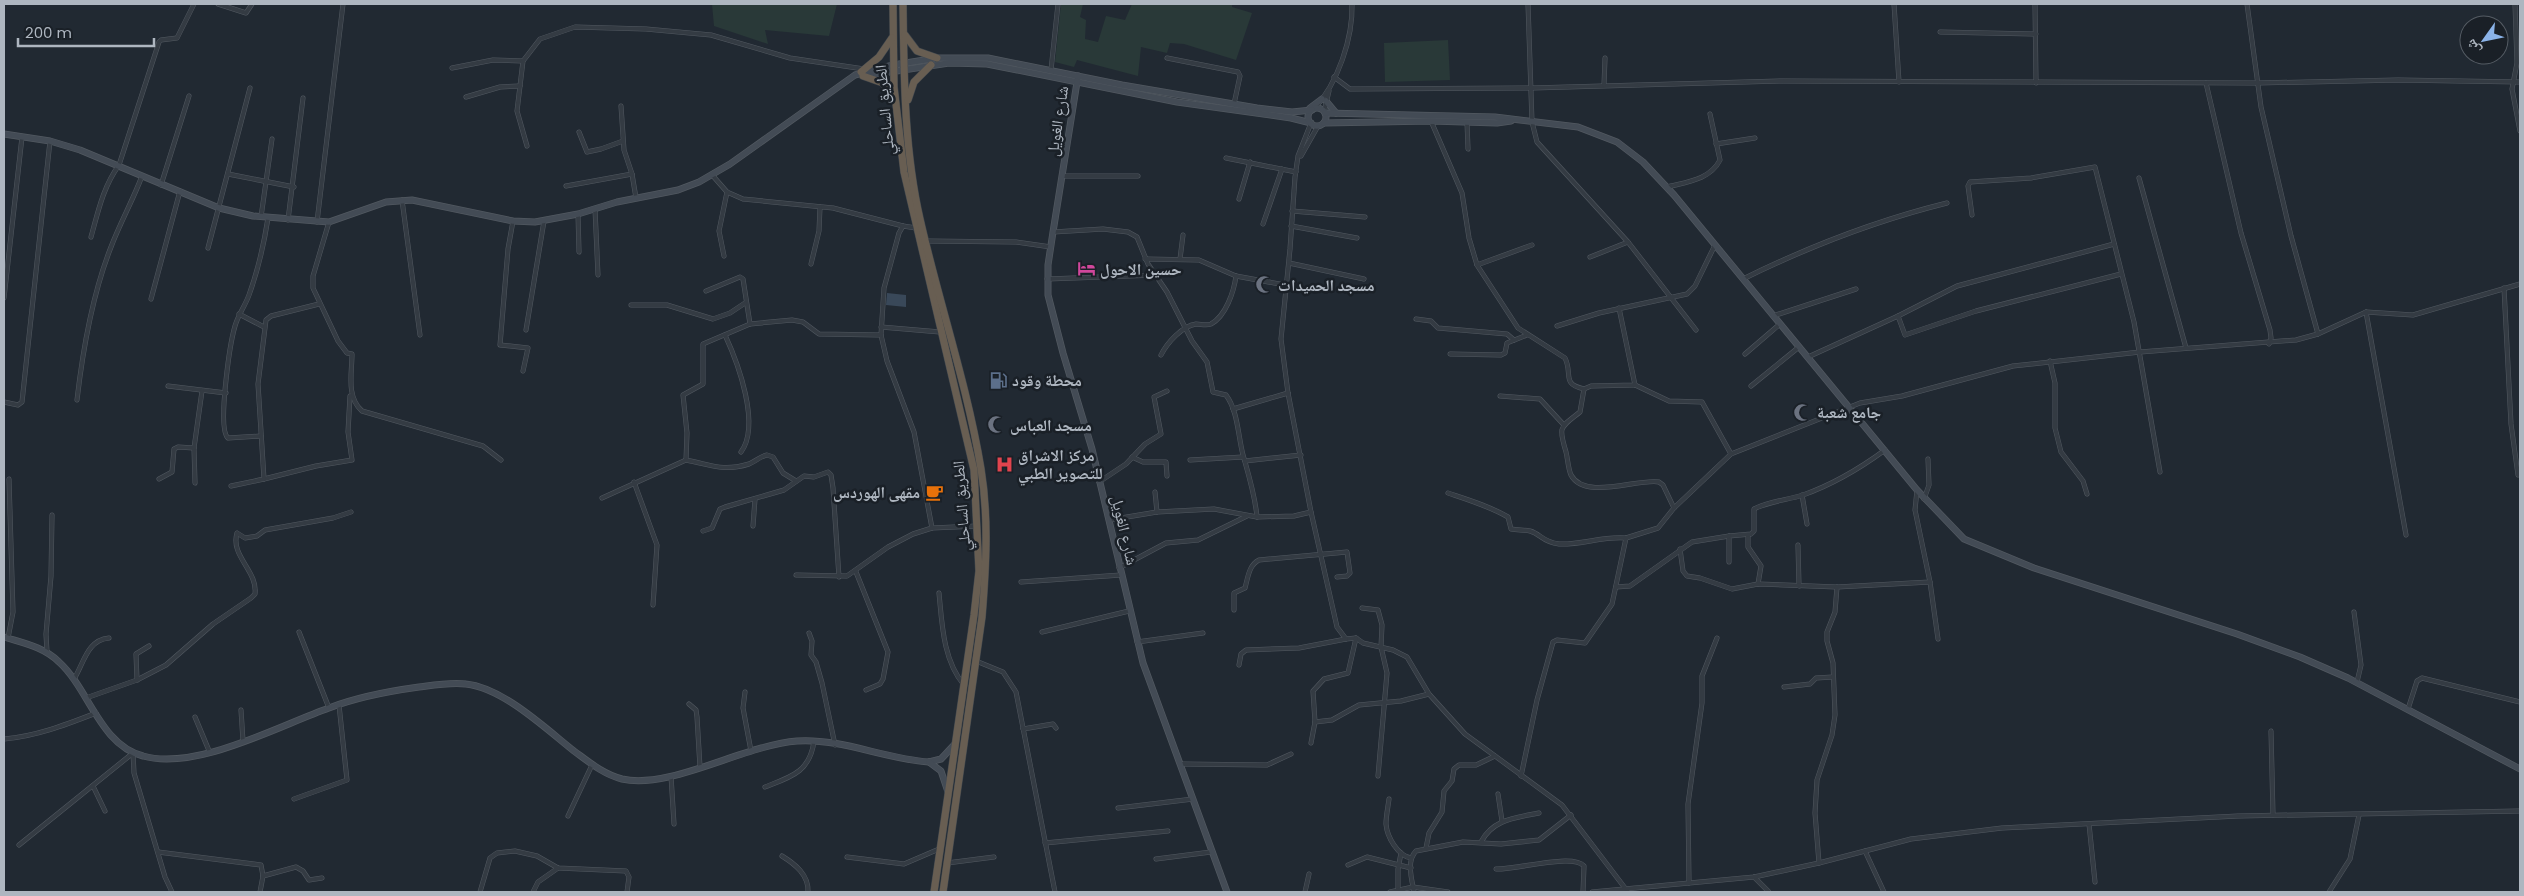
<svg xmlns="http://www.w3.org/2000/svg" width="2524" height="896" font-family="Poppins,'Noto Naskh Arabic',sans-serif">
<style>
.green{fill:#293938}
.water{fill:#394859}
.lines{fill:none;stroke-linecap:round;stroke-linejoin:round}
.street-casing{stroke:#525961;stroke-width:5}
.secondary-casing{stroke:#525961;stroke-width:7}
.highway-casing{stroke:#3f464d;stroke-width:8}
.street{stroke:#343b43;stroke-width:4}
.secondary{stroke:#434b55;stroke-width:5.5}
.highway{stroke:#685e52;stroke-width:7}
.labels{text-anchor:middle;stroke-width:5;stroke-linejoin:round;paint-order:stroke}
.street-label{font-size:16px;fill:#aeb6c0;stroke:#1a2027}
.poi-label{font-size:16px;font-weight:bold;fill:#aeb6c0;stroke:#1a2027;text-anchor:start}
</style>
<rect width="100%" height="100%" fill="#212932"/>
<g class="green">
<polygon points="712,4 837,4 829,36 765,30 768,44 714,26"/>
<polygon points="1061,4 1083,4 1080,17 1086,20 1085,39 1098,42 1106,16 1125,20 1132,4 1232,4 1232,7 1252,13 1236,60 1184,44 1170,43 1167,53 1141,47 1138,76 1077,60 1074,67 1055,62"/>
<polygon points="1448,40 1450,80 1385,82 1384,43"/>
</g>
<polygon class="water" points="887,293 906,295 906,307 886,305"/>
<g class="lines">
<defs>
<g id="street">
<polyline points="218,4 246,13 252,4"/>
<polyline points="1528,4 1532,122 1537,142 1628,242 1696,330"/>
<polyline points="1894,4 1899,82"/>
<polyline points="2035,4 2036,83"/>
<polyline points="2247,4 2261,107 2291,236 2318,334"/>
<polyline points="2515,4 2517,63 2512,89 2520,131"/>
<polyline points="1940,32 2036,34"/>
<polyline points="1167,58 1238,72 1240,76 1234,104"/>
<polyline points="452,68 493,60 523,61"/>
<polyline points="1051,70 1058,4"/>
<polyline points="1334,77 1350,89 1532,88 1782,81 2257,83 2398,80 2520,82"/>
<polyline points="2206,83 2241,233 2270,330 2271,338 2269,344"/>
<polyline points="1604,85 1605,58"/>
<polyline points="466,97 500,87 520,86"/>
<polyline points="621,106 624,150 632,174 636,198"/>
<path d="M 1314,109 C 1338,83 1353,38 1352,4"/>
<polyline points="1324,112 1329,91"/>
<path d="M 1431,121 L 1462,193 L 1469,238 L 1477,265 L 1518,328 L 1565,358 C 1573,374 1561,384 1584,389 L 1591,386 L 1635,385 L 1619,308"/>
<polyline points="1467,122 1468,149"/>
<polyline points="1311,123 1298,156 1295,177 1290,249 1281,339 1288,393 1311,512 1337,627 1346,639 1356,638 1363,643 1393,650 1407,657 1429,694 1465,734 1562,805 1628,892"/>
<polyline points="579,132 587,152 601,149 623,141"/>
<polyline points="1716,144 1755,138"/>
<polyline points="527,146 517,111 523,61 540,39 575,27 646,29 711,35 790,58 864,69"/>
<polyline points="1301,156 1318,126"/>
<polyline points="1226,158 1296,172"/>
<polyline points="228,174 294,187"/>
<polyline points="713,176 727,192 743,199 833,208 903,226"/>
<polyline points="1062,176 1138,176"/>
<polyline points="2139,178 2186,348"/>
<polyline points="161,185 189,96"/>
<polyline points="566,186 632,174"/>
<path d="M 1667,187 C 1686,182 1710,180 1720,160 L 1710,114"/>
<polyline points="1239,199 1250,162"/>
<polyline points="402,200 420,335"/>
<polyline points="595,209 598,275"/>
<polyline points="1292,211 1365,217"/>
<polyline points="578,214 579,252"/>
<polyline points="1972,215 1968,186 1970,182 2031,178 2095,167 2134,322 2160,472"/>
<polyline points="261,217 272,139"/>
<polyline points="288,220 303,98"/>
<polyline points="513,221 508,249 500,345 528,348 523,371"/>
<polyline points="317,222 343,4"/>
<path d="M 329,222 L 313,276 L 313,288 L 338,341 L 347,353 L 352,354 C 352,373 346,397 362,411 L 483,446 L 501,460"/>
<polyline points="1263,224 1282,169"/>
<polyline points="1291,226 1357,238"/>
<polyline points="916,228 903,226 899,233 884,288 881,335 887,361 914,432 932,528"/>
<path d="M 1053,232 L 1103,229 L 1128,232 L 1137,237 L 1148,264 L 1167,292 L 1192,341 L 1207,362 L 1213,392 L 1226,395 C 1238,411 1238,436 1243,455 C 1249,476 1255,495 1257,517"/>
<path d="M 91,237 C 98,212 103,187 119,165 L 159,42 L 161,40 L 177,38 L 194,4"/>
<polyline points="926,241 1016,242 1051,247"/>
<polyline points="208,248 250,88"/>
<polyline points="724,256 719,231 727,192"/>
<polyline points="1590,257 1628,242"/>
<polyline points="1145,259 1199,260 1236,276 1285,285"/>
<polyline points="1180,259 1183,235"/>
<polyline points="1289,263 1364,279"/>
<polyline points="811,264 819,231 820,207"/>
<polyline points="1477,265 1532,245"/>
<polyline points="1047,279 1156,275"/>
<path d="M 1743,279 C 1810,246 1874,221 1947,203"/>
<polyline points="2504,288 2511,424 2518,475"/>
<polyline points="706,291 740,277 743,279 750,324 792,320 803,322 819,334 881,335"/>
<polyline points="4,298 22,137"/>
<polyline points="151,299 180,191"/>
<polyline points="631,305 667,305 713,319 730,313 745,303"/>
<polyline points="2366,312 2406,535"/>
<polyline points="239,314 264,327"/>
<polyline points="1773,316 1856,289"/>
<polyline points="1898,316 1957,286 2114,244"/>
<polyline points="1416,319 1431,321 1438,328 1507,334 1514,340"/>
<polyline points="1557,326 1599,313 1687,294 1695,286 1715,245"/>
<polyline points="881,327 940,332"/>
<polyline points="526,330 544,221"/>
<path d="M 725,335 C 738,363 761,425 741,452"/>
<polyline points="1450,354 1501,355 1505,353 1507,343 1527,335"/>
<polyline points="1745,354 1780,324"/>
<path d="M 1161,355 C 1167,343 1182,326 1196,324 C 1201,324 1206,326 1211,324 C 1226,316 1234,291 1236,276"/>
<polyline points="1808,357 1898,316 1905,335 1976,311 2121,274"/>
<polyline points="2050,361 2055,383 2055,428 2061,452 2083,481 2087,494"/>
<polyline points="1635,385 1669,401 1702,402 1731,454 1860,403 1902,396 2013,366 2140,352 2296,340 2318,334 2366,312 2413,315 2520,284"/>
<polyline points="168,386 226,393"/>
<polyline points="1751,386 1799,347"/>
<path d="M 1584,389 L 1580,412 C 1560,428 1558,426 1566,452 C 1568,460 1568,468 1571,475 C 1585,501 1638,478 1659,482 L 1663,485 L 1674,508"/>
<polyline points="1500,396 1540,399 1563,424"/>
<path d="M 77,400 C 83,348 92,295 111,247 C 120,223 133,200 142,176"/>
<polyline points="4,402 18,405 22,402 50,141"/>
<polyline points="1233,409 1288,393"/>
<path d="M 261,436 L 228,438 C 217,429 230,343 235,326 C 238,315 245,306 249,295 C 258,270 264,244 268,218"/>
<polyline points="194,448 195,483"/>
<polyline points="1132,457 1143,462 1166,462 1167,476"/>
<polyline points="686,460 687,433 683,395 703,384 703,344 750,324"/>
<polyline points="1190,460 1243,457"/>
<polyline points="1245,461 1301,455"/>
<polyline points="159,479 172,472 174,449 178,447 194,448 202,391"/>
<polyline points="264,479 316,466 352,460 348,432 350,396"/>
<polyline points="634,482 657,545 653,605"/>
<polyline points="1099,482 1126,464 1145,444 1161,434 1154,397 1167,391"/>
<polyline points="231,486 264,479 258,384 266,320 271,316 319,304"/>
<polyline points="1155,492 1157,512"/>
<path d="M 1448,493 C 1469,500 1489,506 1508,517 L 1511,529 C 1517,530 1524,530 1530,531 C 1541,534 1542,542 1559,544 C 1582,545 1602,536 1626,538"/>
<polyline points="1802,495 1807,524"/>
<path d="M 602,498 L 686,460 C 712,465 722,472 749,464 C 756,461 761,456 767,455 L 773,457 L 783,473 L 796,481"/>
<polyline points="1924,499 1929,485 1928,459"/>
<polyline points="1109,520 1157,512 1214,509 1257,517 1294,516 1311,512"/>
<polyline points="753,526 755,499"/>
<polyline points="703,531 712,528 720,509 725,507 784,490 804,476 814,477 828,472 831,475 833,488 839,577"/>
<polyline points="1748,535 1748,547 1761,566 1758,584"/>
<polyline points="1798,545 1799,586"/>
<polyline points="1680,549 1683,571 1687,576 1700,578 1732,589 1758,584 1837,587"/>
<path d="M 1729,562 L 1729,536 L 1751,534 L 1754,531 L 1754,509 C 1769,501 1788,500 1803,495 C 1834,484 1859,469 1885,450"/>
<polyline points="1119,568 1166,543 1198,540 1247,516"/>
<polyline points="856,572 888,652 883,679 880,684 866,690"/>
<polyline points="796,575 847,576 888,547 913,534 932,528 977,526"/>
<polyline points="1021,582 1121,575"/>
<polyline points="1930,582 1938,639"/>
<polyline points="1616,587 1630,586 1692,542 1729,536"/>
<path d="M 939,593 C 942,624 943,660 964,685"/>
<polyline points="1362,608 1378,610 1382,625 1381,647 1387,673 1378,776"/>
<path d="M 1234,610 L 1234,593 L 1245,588 C 1248,577 1249,565 1259,560 L 1347,552 L 1350,573 L 1347,576 L 1337,577"/>
<polyline points="2354,612 2361,665 2357,682"/>
<polyline points="299,632 329,708"/>
<polyline points="1042,632 1129,611"/>
<polyline points="809,633 812,641 811,655 816,662 822,683 835,745"/>
<polyline points="8,638 13,612 9,479"/>
<polyline points="1137,642 1203,633"/>
<polyline points="47,652 46,634 51,576 52,515"/>
<polyline points="976,661 1003,672 1016,692 1055,892"/>
<polyline points="1239,665 1241,654 1246,650 1299,648 1346,639"/>
<path d="M 74,679 C 84,663 87,640 109,638"/>
<polyline points="137,680 136,654 149,646"/>
<polyline points="1784,687 1810,684 1816,678 1833,677"/>
<polyline points="745,692 743,708 751,751"/>
<path d="M 86,698 L 137,680 L 166,665 L 213,624 L 251,598 L 255,594 C 258,571 230,556 237,533 L 245,538 L 257,536 L 265,530 L 333,518 L 351,512"/>
<polyline points="689,704 696,710 697,717 700,767"/>
<polyline points="2408,709 2417,681 2422,678 2520,702"/>
<polyline points="241,710 243,741"/>
<polyline points="195,717 210,753"/>
<polyline points="1315,722 1332,720 1359,705 1401,701 1429,694"/>
<polyline points="1023,729 1053,724 1056,728"/>
<polyline points="2271,731 2273,815"/>
<path d="M 4,739 C 37,736 65,725 96,713"/>
<polyline points="1311,743 1315,722 1313,691 1324,679 1348,673 1356,638"/>
<polyline points="133,753 134,773 165,877 172,892"/>
<polyline points="1181,764 1267,765 1291,754"/>
<polyline points="671,776 674,824"/>
<polyline points="1521,776 1537,700 1553,642 1557,640 1585,643 1612,604 1626,538 1658,528 1674,508 1731,454"/>
<polyline points="93,786 105,811"/>
<path d="M 765,787 C 791,777 810,772 814,741"/>
<polyline points="1498,794 1502,821"/>
<polyline points="294,799 347,780 339,705"/>
<path d="M 1389,799 C 1388,807 1386,816 1386,824 C 1387,837 1398,856 1411,858"/>
<polyline points="1118,808 1193,799"/>
<polyline points="568,816 592,765"/>
<polyline points="2089,824 2095,882"/>
<path d="M 1481,842 C 1493,819 1515,818 1539,813"/>
<polyline points="1045,843 1168,831"/>
<polyline points="19,845 133,753"/>
<polyline points="1426,848 1429,833 1442,812 1444,791 1452,781 1454,769 1459,765 1476,765 1495,756"/>
<polyline points="1865,851 1884,892"/>
<polyline points="158,852 261,865 263,876 260,892"/>
<path d="M 782,856 C 795,864 809,875 808,892"/>
<polyline points="847,857 904,864 939,849"/>
<polyline points="1156,859 1211,852"/>
<polyline points="947,863 994,857"/>
<polyline points="1819,863 1815,813 1817,780 1832,735 1835,715 1833,663 1827,641 1827,632 1835,612 1837,587 1930,582 1915,510 1917,490"/>
<polyline points="1348,865 1367,857 1411,868"/>
<path d="M 1496,869 C 1516,870 1572,853 1584,866 L 1583,892"/>
<polyline points="263,876 296,867 303,871 309,880 322,878"/>
<polyline points="1754,877 1769,892"/>
<polyline points="1689,883 1688,804 1702,703 1702,676 1717,638"/>
<polyline points="1398,890 1398,869 1401,853"/>
<polyline points="480,892 490,858 497,853 515,851 537,856 558,868 626,871 629,877 627,892"/>
<polyline points="533,892 538,882 558,868"/>
<polyline points="1305,892 1309,874"/>
<polyline points="1390,892 1413,887 1448,892"/>
<path d="M 1414,892 C 1412,880 1406,861 1416,851 L 1463,842 L 1501,844 L 1539,840 L 1571,815"/>
<polyline points="1592,892 1754,877 1819,863 1911,839 2002,828 2238,816 2520,811"/>
<polyline points="2329,892 2350,859 2359,815"/>
</g>
<g id="secondary">
<polyline points="864,76 949,63 987,64 1177,102 1291,118 1311,123"/>
<polyline points="1078,76 1053,232 1048,265 1048,295 1063,353 1092,449 1143,663 1227,892"/>
<polyline points="1326,101 1336,113"/>
<polyline points="1310,108 1322,99"/>
<circle cx="1317" cy="117" r="9"/>
<polyline points="1325,113 1495,117 1578,127 1617,142 1643,162 1674,195 1917,490 1964,539 2034,568 2237,634 2300,657 2348,678 2520,769"/>
<polyline points="1324,123 1431,121 1497,123 1511,121"/>
<polyline points="4,134 50,141 80,150 219,208 253,216 329,222 386,202 412,200 513,221 535,222 578,214 617,202 678,190 699,182 730,164 855,75 893,65 937,58 988,58 1122,85 1257,108 1292,112 1312,110"/>
<path d="M 4,637 C 23,643 44,647 59,662 C 89,689 100,745 143,756 C 196,771 278,726 329,708 C 357,697 390,691 419,687 C 434,685 451,682 466,684 C 503,688 545,728 574,751 C 589,762 603,774 622,779 C 670,790 744,745 797,741 C 841,738 885,759 929,762 L 941,759 L 955,744"/>
<polyline points="929,762 941,771 948,792"/>
</g>
<g id="highway">
<polyline points="893,4 894,87 904,172 974,470 979,571 974,615 934,892"/>
<path d="M 903,4 C 904,75 904,149 920,219 C 939,303 967,384 981,469 C 989,518 986,568 982,617 L 943,892"/>
<polyline points="905,35 917,51 937,58"/>
<polyline points="861,72 879,57 892,38"/>
<polyline points="863,76 883,83 893,98"/>
<polyline points="908,100 914,82 931,65"/>
</g>
</defs>
<use href="#street" class="street-casing"/>
<use href="#secondary" class="secondary-casing"/>
<use href="#highway" class="highway-casing"/>
<use href="#street" class="street"/>
<use href="#secondary" class="secondary"/>
<use href="#highway" class="highway"/>
</g>
<defs>
<symbol id="hotel-bare" viewBox="-9 -9 18 18"><path d="M-6-4.5h1.5V1H6V5H4.5V3h-9V5H-6ZM-4 0a1.8 1.8 0 1 1 3.6 0ZM.5 0V-2.5h3Q6-2.5 6 0Z" fill="#d1479c" stroke="#1a2027" stroke-width="2.5" paint-order="stroke"/></symbol>
<symbol id="mosque-bare" viewBox="-9 -9 18 18"><path d="M3.5-4.9A6 6 0 1 0 3.5 4.9A5 5 0 1 1 3.5-4.9Z" fill="#6b7280" stroke="#1a2027" stroke-width="2.5" paint-order="stroke"/></symbol>
<symbol id="fuel-bare" viewBox="-9 -9 18 18"><path d="M-5.5-6h7V0h2V4h1.3V-2.5L3-4.5l.8-.8L6-3V5H2.5V1h-1V6h-7ZM-4.2-4.7v3.2H.2V-4.7Z" fill="#5c6f8a" stroke="#1a2027" stroke-width="2.5" paint-order="stroke"/></symbol>
<symbol id="hospital-bare" viewBox="-9 -9 18 18"><path d="M-5-5h3v3.5h4V-5h3V5h-3V1.5h-4V5h-3Z" fill="#e0444e" stroke="#1a2027" stroke-width="2.5" paint-order="stroke"/></symbol>
<symbol id="cafe-bare" viewBox="-9 -9 18 18"><path d="M-5.5-4.5H6V0H3Q3 3.5 0 3.5H-2.5Q-5.5 3.5-5.5 0ZM3-3.2v2h1.7v-2ZM-6 4.5H4V6H-6Z" fill="#e8710a" stroke="#1a2027" stroke-width="2.5" paint-order="stroke"/></symbol>
</defs>
<g fill-rule="evenodd">
<use href="#hotel-bare" x="1074" y="256" width="25" height="25"/>
<use href="#mosque-bare" x="1252" y="272" width="25" height="25"/>
<use href="#fuel-bare" x="986" y="368" width="25" height="25"/>
<use href="#mosque-bare" x="1790" y="400" width="25" height="25"/>
<use href="#mosque-bare" x="984" y="412" width="25" height="25"/>
<use href="#hospital-bare" x="992" y="452" width="25" height="25"/>
<use href="#cafe-bare" x="922" y="480" width="25" height="25"/>
</g>
<g class="labels">
<g class="street-label">
<text transform="translate(884 110) rotate(-95)" y="6">الطريق الساحلي</text>
<text transform="translate(1057 121) rotate(-81)" y="6">شارع الغويل</text>
<text transform="translate(961 506) rotate(-94)" y="6">الطريق الساحلي</text>
<text transform="translate(1125 530) rotate(77)" y="6">شارع الغويل</text>
</g>
<g class="poi-label">
<text x="1100" y="275">حسين الاحول</text>
<text x="1278" y="291">مسجد الحميدات</text>
<text x="1012" y="386">محطة وقود</text>
<text x="1817" y="418">جامع شعبة</text>
<text x="1010" y="431">مسجد العباس</text>
<text x="1018" y="461">مركز الاشراق<tspan x="1018" dy="18">للتصوير الطبي</tspan></text>
<text x="920" y="498" text-anchor="end">مقهى الهوردس</text>
</g>
</g>
<rect width="2524" height="896" fill="none" stroke="#aeb6c0" stroke-width="10"/>
<g transform="translate(2484 40) rotate(237)"><circle r="24" fill="#1a2027" stroke="#555c64"/>
<path d="M0-4L9 19L0 12L-9 19Z" fill="#8bb3e8"/>
<text y="-8" font-size="14" font-weight="bold" text-anchor="middle" fill="#aeb6c0">ش</text>
</g>
<path d="M18 38v8h136v-8" fill="none" stroke="#aeb6c0" stroke-width="2.5"/>
<text x="25" y="38" font-size="15" fill="#aeb6c0" stroke="#1a2027" stroke-width="4" paint-order="stroke">200 m</text>
</svg>
